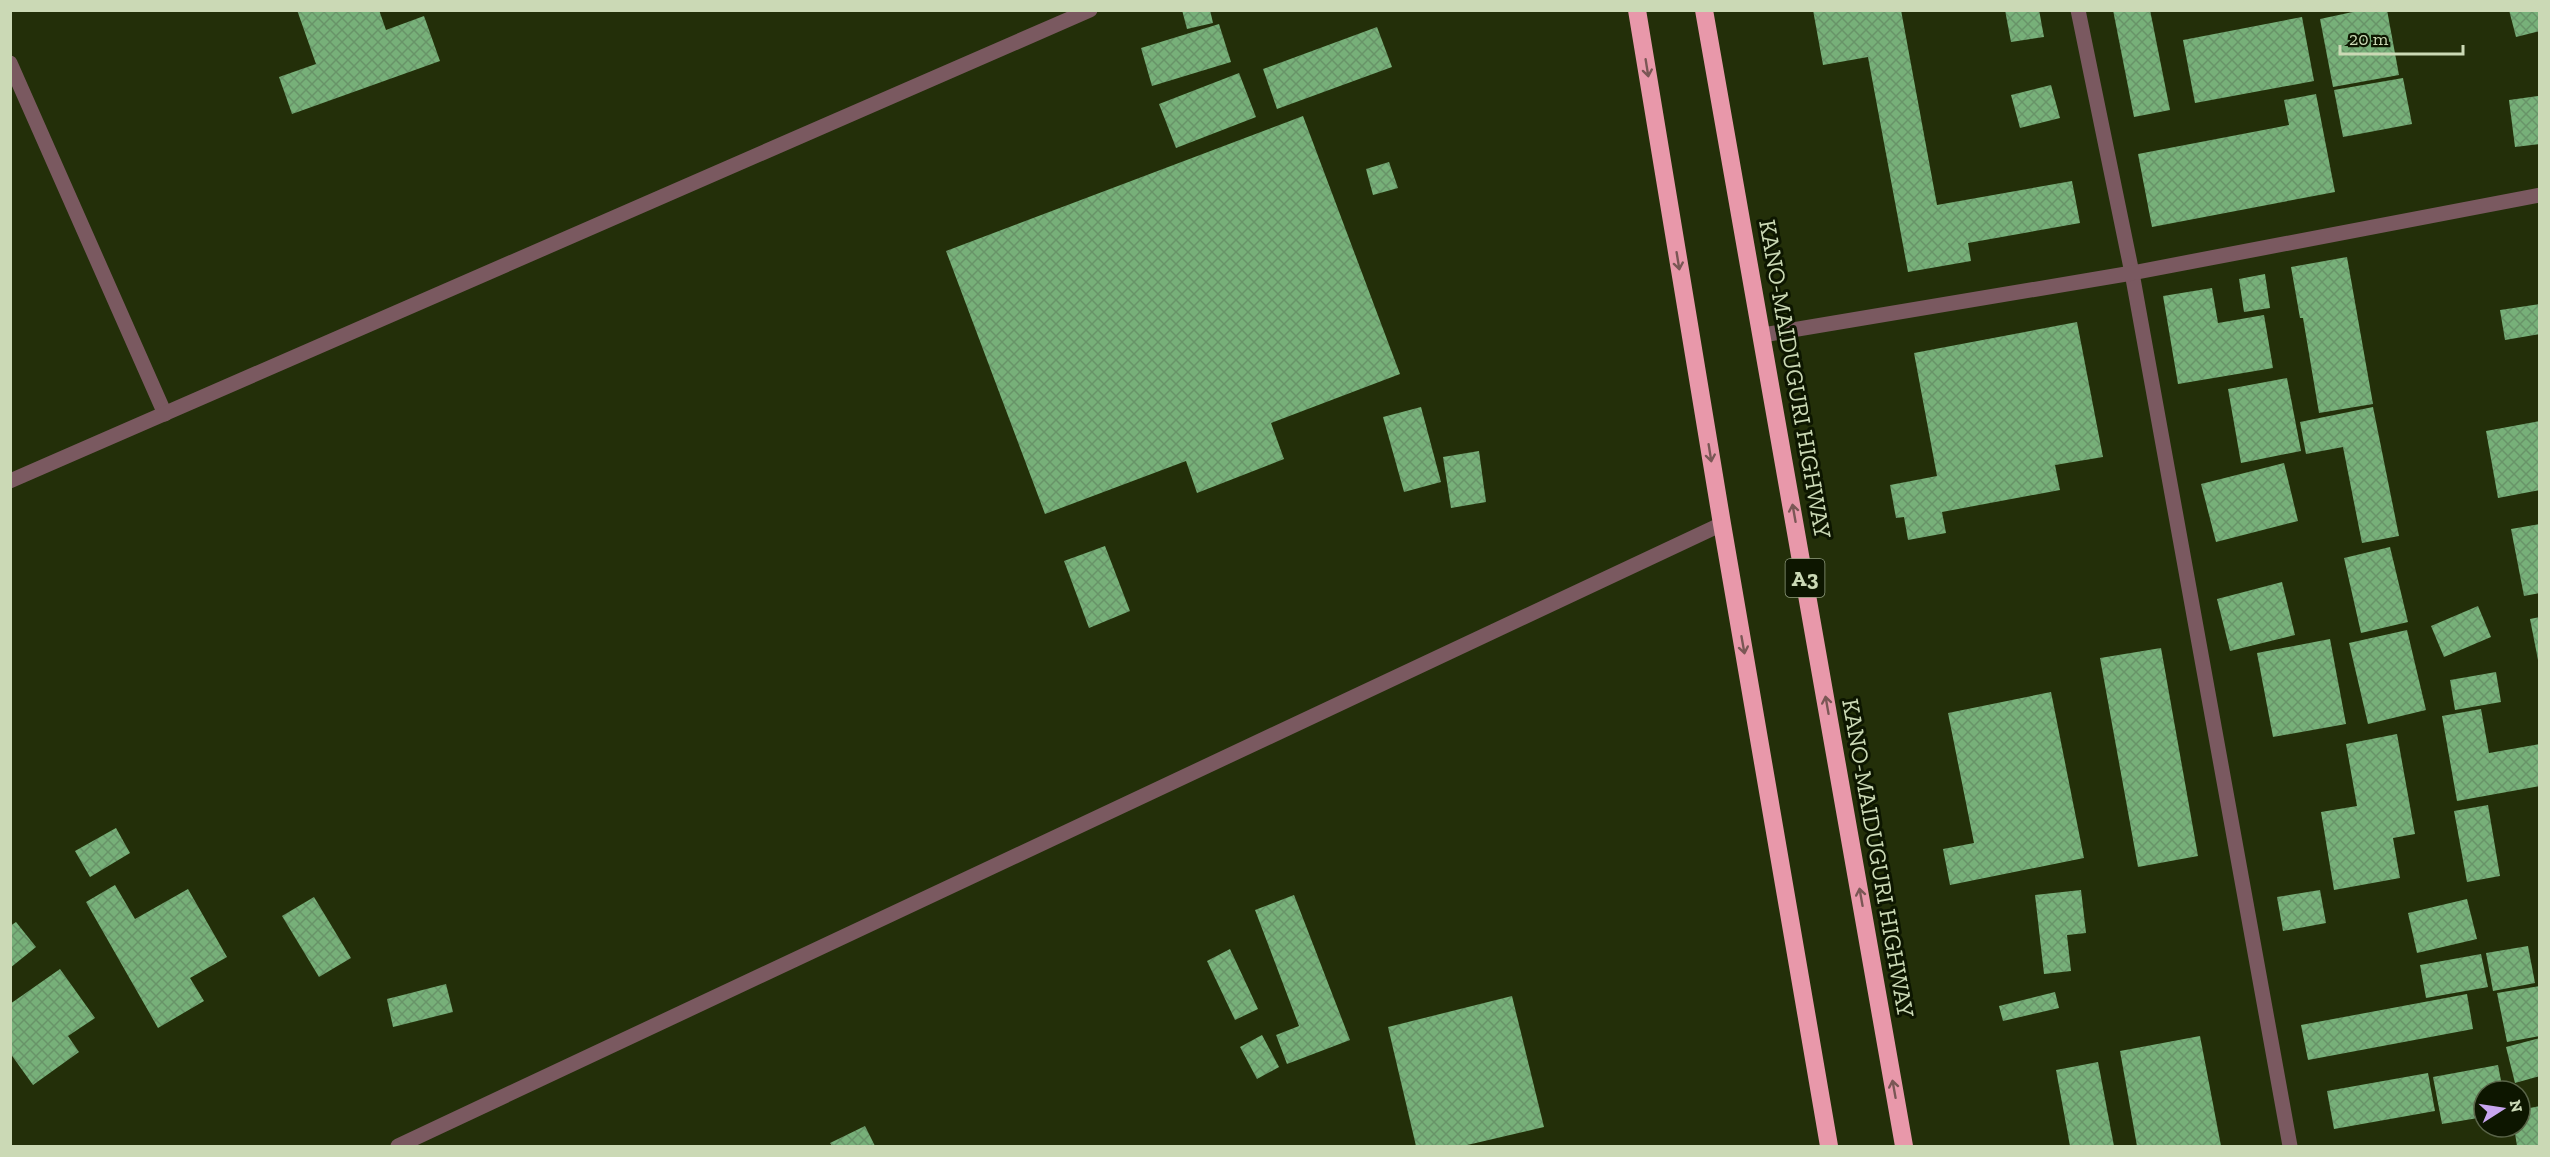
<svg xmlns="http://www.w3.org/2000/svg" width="2550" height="1157" font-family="'Zilla Slab',serif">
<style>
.building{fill:url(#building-cross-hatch)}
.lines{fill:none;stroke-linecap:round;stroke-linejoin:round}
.minor{stroke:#7a5960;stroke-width:15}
.highway{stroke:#e898aa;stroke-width:18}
.oneway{stroke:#7a5755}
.labels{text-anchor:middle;stroke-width:6;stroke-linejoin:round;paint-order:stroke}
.shield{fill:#0d1600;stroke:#929e7f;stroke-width:1.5}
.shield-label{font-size:22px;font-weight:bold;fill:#cbd9b5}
.street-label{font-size:24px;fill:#cbd9b5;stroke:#0d1600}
</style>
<defs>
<pattern id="building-cross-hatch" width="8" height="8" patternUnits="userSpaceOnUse" patternTransform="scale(1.5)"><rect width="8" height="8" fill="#77b079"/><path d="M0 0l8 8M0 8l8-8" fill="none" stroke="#689468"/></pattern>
</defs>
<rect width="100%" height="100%" fill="#232f09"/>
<g class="building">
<polygon points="297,10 379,10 386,30 424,16 440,61 292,114 279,77 316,64"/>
<polygon points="1182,10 1210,10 1213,23 1187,29"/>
<polygon points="1813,10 1901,10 1937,205 2072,181 2080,223 1968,243 1971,261 1908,272 1868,57 1823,65"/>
<polygon points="2005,10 2039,10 2044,37 2011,42"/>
<polygon points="2113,10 2150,10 2170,110 2134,117"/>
<polygon points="2362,10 2387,10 2399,75 2333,87 2320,19"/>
<polygon points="2509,10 2540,10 2540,31 2516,37"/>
<polygon points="2302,17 2314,81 2195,103 2183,40"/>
<polygon points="1219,24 1231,62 1152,86 1141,48"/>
<polygon points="1377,27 1392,67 1277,109 1263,69"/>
<polygon points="1239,73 1256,117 1176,148 1159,104"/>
<polygon points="2403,78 2412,124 2343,137 2334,90"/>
<polygon points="2051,85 2060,118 2020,128 2011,95"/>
<polygon points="2316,94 2335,192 2152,227 2138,154 2289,125 2284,100"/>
<polygon points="2538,96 2540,144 2515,147 2509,100"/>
<polygon points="1303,116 1400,374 1271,423 1284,459 1197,493 1186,461 1045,514 946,251"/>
<polygon points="1389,162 1398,188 1373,195 1366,169"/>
<polygon points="2347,257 2373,404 2319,413 2303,318 2300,318 2291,267"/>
<polygon points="2265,274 2270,308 2244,312 2239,279"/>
<polygon points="2212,288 2218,323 2264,315 2273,368 2178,384 2163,296"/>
<polygon points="2540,304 2540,334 2505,340 2500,310"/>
<polygon points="2077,322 2103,457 2055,465 2060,490 1942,512 1946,533 1908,540 1904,517 1896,518 1890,485 1937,476 1914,353"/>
<polygon points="2287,378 2301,451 2241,463 2228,389"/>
<polygon points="1421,407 1441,482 1404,492 1383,417"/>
<polygon points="2373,407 2399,536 2362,543 2343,447 2306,454 2300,422"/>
<polygon points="2540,421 2540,490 2498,498 2486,431"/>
<polygon points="1479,451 1486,502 1451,508 1443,457"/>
<polygon points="2284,463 2298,521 2216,542 2201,484"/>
<polygon points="2540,524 2540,593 2524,596 2511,529"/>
<polygon points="1105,546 1130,611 1089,628 1064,561"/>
<polygon points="2390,547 2408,622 2361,633 2344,558"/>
<polygon points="2282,582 2295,635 2230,651 2217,599"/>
<polygon points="2478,606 2491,637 2444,657 2431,626"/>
<polygon points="2540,617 2540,660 2538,660 2530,619"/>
<polygon points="2407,630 2426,710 2368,724 2349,643"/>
<polygon points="2330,639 2346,724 2273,737 2257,653"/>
<polygon points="2161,648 2198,856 2138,867 2100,658"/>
<polygon points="2496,672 2501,702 2455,710 2450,680"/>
<polygon points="2051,692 2084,858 1950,885 1943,849 1974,843 1948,713"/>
<polygon points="2481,709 2489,753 2540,744 2540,786 2457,801 2442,716"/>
<polygon points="2397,734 2415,834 2393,838 2400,878 2334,890 2321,812 2357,806 2346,744"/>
<polygon points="2488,805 2500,876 2467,882 2454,811"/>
<polygon points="116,828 130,853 90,877 75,851"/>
<polygon points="115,885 135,919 188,889 227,957 190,978 204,1001 158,1028 86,902"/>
<polygon points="2081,890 2086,933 2067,935 2071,971 2044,974 2035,895"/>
<polygon points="2320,890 2326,923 2283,931 2277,897"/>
<polygon points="1294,895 1350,1040 1287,1064 1276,1035 1299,1026 1255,910"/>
<polygon points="314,897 351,958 319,977 282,916"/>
<polygon points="2467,899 2477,939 2417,953 2408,913"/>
<polygon points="16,922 36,947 10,968 10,926"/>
<polygon points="2528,946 2535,983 2493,991 2486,953"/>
<polygon points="1230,949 1258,1009 1235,1020 1207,961"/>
<polygon points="2481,954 2488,987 2426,998 2420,965"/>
<polygon points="60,969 95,1018 68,1036 79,1052 33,1085 10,1053 10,1004"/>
<polygon points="446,984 453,1012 393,1027 387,999"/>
<polygon points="2540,986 2540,1036 2507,1042 2497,993"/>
<polygon points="2055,992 2059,1008 2003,1021 1999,1006"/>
<polygon points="2467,994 2473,1029 2308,1060 2301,1025"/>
<polygon points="1512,996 1544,1127 1463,1146 1416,1146 1388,1027"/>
<polygon points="1262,1035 1279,1067 1257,1079 1240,1047"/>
<polygon points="2200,1036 2221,1146 2137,1146 2120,1051"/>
<polygon points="2540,1038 2540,1076 2515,1083 2506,1047"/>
<polygon points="2098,1062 2114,1146 2070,1146 2056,1070"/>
<polygon points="2498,1065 2503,1091 2484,1091 2484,1117 2442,1124 2433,1077"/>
<polygon points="2428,1073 2435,1111 2334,1129 2327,1091"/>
<polygon points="2540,1106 2540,1146 2517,1146 2514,1127 2520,1127 2520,1110"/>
<polygon points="865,1126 875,1146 832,1146 830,1143"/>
</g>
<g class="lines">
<g class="minor">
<polyline points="2078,10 2132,273 2290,1146"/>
<polyline points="10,63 165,414"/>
<polyline points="1763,335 2132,273 2540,195"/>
<polyline points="10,481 1090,10"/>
<polyline points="398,1146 1722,524"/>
</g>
<g class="highway">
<polyline points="1637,10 1722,524 1829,1146"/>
<polyline points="1704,10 1904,1146"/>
</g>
</g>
<defs><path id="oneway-shaft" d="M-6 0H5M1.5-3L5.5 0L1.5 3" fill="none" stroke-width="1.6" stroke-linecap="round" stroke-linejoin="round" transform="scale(1.5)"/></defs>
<g class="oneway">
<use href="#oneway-shaft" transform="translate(1647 68) rotate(81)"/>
<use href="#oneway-shaft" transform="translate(1678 261) rotate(81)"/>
<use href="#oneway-shaft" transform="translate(1710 453) rotate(81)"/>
<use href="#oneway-shaft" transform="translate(1794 513) rotate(-100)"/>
<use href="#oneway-shaft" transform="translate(1743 645) rotate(80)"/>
<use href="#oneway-shaft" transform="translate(1827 705) rotate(-100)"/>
<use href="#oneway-shaft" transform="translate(1861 897) rotate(-100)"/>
<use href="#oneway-shaft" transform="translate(1894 1089) rotate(-100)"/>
</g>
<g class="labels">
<rect class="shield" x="1785.5" y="559" width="39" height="38" rx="4.5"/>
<g class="shield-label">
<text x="1805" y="586">A3</text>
</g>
<g class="street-label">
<text transform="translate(1795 379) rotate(80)" y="8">KANO-MAIDUGURI HIGHWAY</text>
<text transform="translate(1878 858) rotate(80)" y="8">KANO-MAIDUGURI HIGHWAY</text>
</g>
</g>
<rect width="2550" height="1157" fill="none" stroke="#cbd9b5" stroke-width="24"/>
<g transform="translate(2502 1109) rotate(78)"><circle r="28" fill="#0d1600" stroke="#596448" stroke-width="1.5"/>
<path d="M0-4.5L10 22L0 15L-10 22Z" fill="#c8a6ef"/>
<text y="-9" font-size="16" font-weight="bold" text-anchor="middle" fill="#cbd9b5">N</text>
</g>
<path d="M2340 45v9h123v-9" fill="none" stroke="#cbd9b5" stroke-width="3"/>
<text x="2349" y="45" font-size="18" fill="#cbd9b5" stroke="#0d1600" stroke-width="4.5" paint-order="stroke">20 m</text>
</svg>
